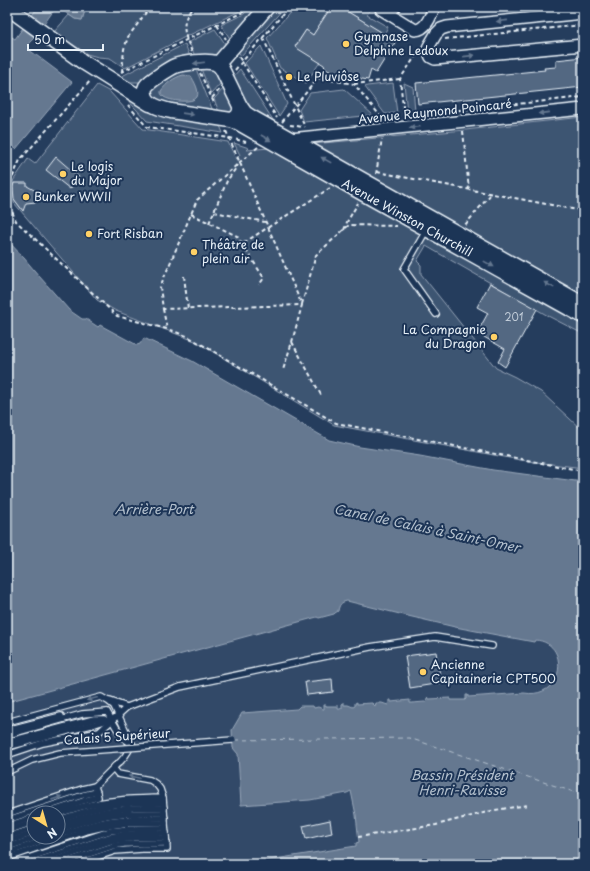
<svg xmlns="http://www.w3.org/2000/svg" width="590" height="871" font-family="'Playpen Sans',sans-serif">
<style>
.built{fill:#334a68;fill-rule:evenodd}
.green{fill:#3e5472;stroke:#93a2b5}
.water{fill:#657890;stroke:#99a8ba}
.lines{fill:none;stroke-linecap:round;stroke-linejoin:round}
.ferry{stroke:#b4c1ce;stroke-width:1;stroke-dasharray:5 4;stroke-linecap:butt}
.building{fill:#536782;stroke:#e8f1f8}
.service-casing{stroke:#e8f1f8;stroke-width:8}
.minor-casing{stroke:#e8f1f8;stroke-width:14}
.tertiary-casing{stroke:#e8f1f8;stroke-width:17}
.path{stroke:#e8f1f8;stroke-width:2;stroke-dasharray:4 3;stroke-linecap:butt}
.service{stroke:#1d3557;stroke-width:5.5}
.minor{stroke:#1d3557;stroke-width:11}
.tertiary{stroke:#1d3557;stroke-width:14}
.service-bridge-casing{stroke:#e8f1f8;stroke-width:8;stroke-linecap:butt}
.service-bridge{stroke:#1d3557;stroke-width:5.5}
.oneway{fill:#64778f}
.poi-dot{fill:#ffd166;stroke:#1d3557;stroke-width:1.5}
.labels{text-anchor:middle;stroke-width:4;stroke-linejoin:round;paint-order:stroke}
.number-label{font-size:10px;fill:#c3ceda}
.poi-label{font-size:12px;fill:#e8f1f8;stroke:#1d3557;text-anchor:start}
.street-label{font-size:12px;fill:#e8f1f8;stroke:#1d3557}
.water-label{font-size:13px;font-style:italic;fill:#b4c1ce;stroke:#1d3557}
</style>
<rect width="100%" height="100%" fill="#253d5d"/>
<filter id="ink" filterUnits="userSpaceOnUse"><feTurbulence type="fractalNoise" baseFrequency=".025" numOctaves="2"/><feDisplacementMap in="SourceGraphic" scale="8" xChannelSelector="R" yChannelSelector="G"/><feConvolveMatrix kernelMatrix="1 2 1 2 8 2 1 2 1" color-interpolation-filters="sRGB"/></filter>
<g filter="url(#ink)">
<path class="built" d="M 348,601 L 408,616 L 455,627 L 534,642 L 535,640 L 539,641 L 545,643 L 554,650 L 558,658 L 559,664 L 556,677 L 553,683 L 547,689 L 542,692 L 533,694 L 524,693 L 468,697 L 465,700 L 450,700 L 449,698 L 428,699 L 428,697 L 427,698 L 426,702 L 425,702 L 412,703 L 410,703 L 410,700 L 391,702 L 391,700 L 388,705 L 385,703 L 375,706 L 372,703 L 356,704 L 354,707 L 351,706 L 341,709 L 326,706 L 326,705 L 324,705 L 324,709 L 323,709 L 318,707 L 314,708 L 313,706 L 300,706 L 297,709 L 289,709 L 238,754 L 241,805 L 310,800 L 347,793 L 351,790 L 356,815 L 359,843 L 356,846 L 244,864 L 7,864 L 7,702 L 258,633 L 317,617 L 319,618 L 335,613 L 341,603 ZM 34,813 L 58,813 L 58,837 L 34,837 Z"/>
<g class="green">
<polygon points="86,7 244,7 242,10 183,38 125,68 110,58 98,57 87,54 54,32 69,15 75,19 82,20"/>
<polygon points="250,7 259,7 231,40 221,25 244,14"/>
<polygon points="274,7 285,7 241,56 237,50"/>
<polygon points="295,7 331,7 313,35 306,30 295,46 320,62 306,83 280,68 267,38"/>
<polygon points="340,7 371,7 367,15 388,27 384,34"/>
<path d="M 215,29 L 226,45 C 214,59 214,57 196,59 L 189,42 Z"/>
<polygon points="185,44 191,59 140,82 131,82 120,77"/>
<polygon points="261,46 287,104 279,116 245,63"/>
<polygon points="209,68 215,70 221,83 211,94 201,69"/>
<path d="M 196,69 L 213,111 C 197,108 168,108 155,98 C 153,96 151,94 152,90 C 154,85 175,73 180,71 C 185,70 191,70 196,69 Z"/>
<polygon points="240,69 275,123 253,115 231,79"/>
<polygon points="393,83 397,113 385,114 365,87 367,86"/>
<polygon points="404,83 413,87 415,111 407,112"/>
<polygon points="97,85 110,92 143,129 228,142 236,159 240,155 234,143 249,148 247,150 465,130 583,117 583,334 550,317 426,246 417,261 421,265 421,274 496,368 515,377 541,392 583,431 583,468 520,460 334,425 195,341 116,311 97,300 14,203 13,181 28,159 35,164"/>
<polygon points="224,88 233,106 232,111 228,113 219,112 214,99"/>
<polygon points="344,89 373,115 304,122 299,110 310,93"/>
<polygon points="125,94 219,123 223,133 147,121 124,96"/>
</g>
<g class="water">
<polygon points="38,7 56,7 35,37 29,43 27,47 28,49 72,82 16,149 7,143 7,34 15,39"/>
<polygon points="58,7 86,7 82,20 75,19"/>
<path d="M 183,75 L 191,76 C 194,81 200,91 197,97 C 193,104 169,101 164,97 C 161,94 161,94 161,91 C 167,83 173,78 183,75 Z"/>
<path d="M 7,240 L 24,258 L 39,276 L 69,310 L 82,319 L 86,319 L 98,327 L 100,325 L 137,345 L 140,344 L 144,338 L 192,361 L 329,440 L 360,447 L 420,456 L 493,470 L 583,482 L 583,864 L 244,864 L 356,846 L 356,843 L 359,842 L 356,815 L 351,791 L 347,793 L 310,800 L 241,805 L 238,754 L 233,748 L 232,730 L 242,713 L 297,709 L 300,706 L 313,706 L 314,708 L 318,707 L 323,709 L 324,709 L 324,705 L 326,705 L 326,706 L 338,706 L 338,709 L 340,709 L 342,708 L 342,703 L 344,703 L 344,705 L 348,705 L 353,707 L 355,706 L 355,703 L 357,702 L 357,704 L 372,703 L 375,706 L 376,703 L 382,703 L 388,705 L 389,700 L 391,700 L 391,702 L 410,700 L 410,703 L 412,703 L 425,702 L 426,702 L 427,698 L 428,697 L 429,699 L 450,698 L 450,700 L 465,700 L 466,699 L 466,695 L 468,695 L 468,697 L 524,693 C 565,700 571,642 535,640 L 534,642 L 455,627 L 408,616 L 347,601 C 341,602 339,605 338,611 L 335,613 L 334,614 L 319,618 L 317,617 L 7,702 Z"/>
</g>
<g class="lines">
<polyline class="ferry" points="235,740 409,738 583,795"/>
</g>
<g class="building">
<polygon points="331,7 340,7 396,41 376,73 371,70 368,80 351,77 348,79 327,70 325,68 324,65 295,47 306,30 313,35"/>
<polygon points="583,57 583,87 418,104 416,83 545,70 544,68 556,67 556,60"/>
<polygon points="56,157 79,177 70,189 46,170"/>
<polygon points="14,183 27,183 27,186 41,194 36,202 26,203 23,211 14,199 13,187"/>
<polygon points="490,283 537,309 505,367 498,362 505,349 477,333 488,313 477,307"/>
<polygon points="436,652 441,683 410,688 405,656"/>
<polygon points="332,679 333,692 307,695 305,682"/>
<polygon points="330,820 332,833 306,839 303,826"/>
</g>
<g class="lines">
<defs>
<g id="service">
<polyline points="427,229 404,269 436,314"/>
<polyline points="110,701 127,707"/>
<polyline points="107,712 122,737 132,744"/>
<polyline points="7,722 101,697 108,701 114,706 132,744"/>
<polyline points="7,730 61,716"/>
<polyline points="7,735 82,714 107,712"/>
<polyline points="7,742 94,719 104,719"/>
<polyline points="7,747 95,724 111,719"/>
<polyline points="7,755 43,743 99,732 127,707 180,687 370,647 435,637 492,646"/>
<polyline points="46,813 83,801 98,797 95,786 115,766"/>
<polyline points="7,814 82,789 95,786"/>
<path d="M 58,814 C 67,811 76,808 85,806 C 110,799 137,799 163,798"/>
<polyline points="7,820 83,795 97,792"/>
<path d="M 58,820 C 79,813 100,806 122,804 C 136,802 150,803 163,803"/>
<path d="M 58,825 C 79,818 100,811 123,809 C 136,807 150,808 164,808"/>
<polyline points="7,826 34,817"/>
<path d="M 58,830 C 76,824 93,818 112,815 C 129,812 147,813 164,813"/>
<polyline points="7,831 34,822"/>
<path d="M 58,835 C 75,830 91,824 109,821 C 127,818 146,818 165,818"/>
<polyline points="7,837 34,828"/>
<polyline points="7,842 34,833"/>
<polyline points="7,846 8,847 38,837"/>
<polyline points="7,850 10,852 53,837"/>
<polyline points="7,852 11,857 86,831 108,826 129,823 165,823"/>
<polyline points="7,862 13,863 110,831 130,829 165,828"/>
<polyline points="27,864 109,837 127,834 166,833"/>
<polyline points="43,864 111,841 133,838 166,838"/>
<polyline points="59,864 113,846 124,844 167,843"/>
<path d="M 76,864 L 115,851 L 142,849 L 167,849 L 163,798 L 160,789 L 156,784 L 150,780 L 118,774 L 114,769 L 115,766 C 124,760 128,753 132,744"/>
</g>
<g id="minor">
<path d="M 395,7 L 381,9 L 415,30 C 426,30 431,16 434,7"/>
<polyline points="583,13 447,27 441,29 436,34 429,46 428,50 431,57 435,59 583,45"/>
<polyline points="290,139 583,109"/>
</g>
<g id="tertiary">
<polyline points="7,7 83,62 150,104"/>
<polyline points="218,64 267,7"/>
<polyline points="240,106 245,113 251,117 583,304"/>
<path d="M 231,120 C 238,118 241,113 240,106 L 222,69 C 220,66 218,64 215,63 C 208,60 183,63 175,66 C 170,68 150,81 147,85 C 145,87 144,91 145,94 C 146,105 162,109 171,111 L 231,120 L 237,122 L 364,194 L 583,316"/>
</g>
</defs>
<use href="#service" class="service-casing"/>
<use href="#minor" class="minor-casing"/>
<use href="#tertiary" class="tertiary-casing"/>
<g class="path">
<polyline points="217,25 226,39"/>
<polyline points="263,38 305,127"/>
<polyline points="445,39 583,25"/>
<path d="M 192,52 C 184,34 180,24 192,7"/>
<polyline points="239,57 277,118"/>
<polyline points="235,70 289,7"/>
<polyline points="121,72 243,12 248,7"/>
<polyline points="122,72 124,49 128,37 150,7"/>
<polyline points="200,73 215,105"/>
<polyline points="354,84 400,79"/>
<polyline points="212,98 220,89"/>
<polyline points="128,105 147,127 230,138 246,142"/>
<polyline points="451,111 583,97"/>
<polyline points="404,116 400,79 415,57 419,54"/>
<polyline points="282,122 318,78 354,84 382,118 382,120"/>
<polyline points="290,125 303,127"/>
<polyline points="226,131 302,305"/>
<polyline points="463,131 469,190"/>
<polyline points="258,147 240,162 197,200 160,287 163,309 302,305 292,342 283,370"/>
<polyline points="377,172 583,211"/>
<polyline points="376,174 382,139"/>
<polyline points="7,190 20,160 91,80"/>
<polyline points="7,199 16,221 117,316 167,329 187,336 336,423 583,471"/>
<polyline points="214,212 265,222"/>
<polyline points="191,214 237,236 242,244 330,188"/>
<polyline points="209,223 227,181 238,165"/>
<polyline points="465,225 491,194"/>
<polyline points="344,230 347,222 358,203"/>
<polyline points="242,244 264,278 259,285"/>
<polyline points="184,276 188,309"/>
<polyline points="302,304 316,255 349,225 397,226"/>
<polyline points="163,309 167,329"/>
<polyline points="292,342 321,395"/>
<polyline points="358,837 436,825 495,810 528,805"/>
</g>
<use href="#service" class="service"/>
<use href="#minor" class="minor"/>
<use href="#tertiary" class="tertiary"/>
<defs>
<polyline id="service-bridge" points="7,772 32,760 60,753 233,740"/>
</defs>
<use href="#service-bridge" class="service-bridge-casing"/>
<use href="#service-bridge" class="service-bridge"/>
</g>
<defs><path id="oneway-solid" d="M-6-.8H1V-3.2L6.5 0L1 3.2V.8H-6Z"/></defs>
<g class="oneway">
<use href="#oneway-solid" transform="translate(502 21) rotate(174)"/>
<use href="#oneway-solid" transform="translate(469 56) rotate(-6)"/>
<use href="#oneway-solid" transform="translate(199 63) rotate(173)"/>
<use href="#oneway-solid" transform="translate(544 113) rotate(174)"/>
<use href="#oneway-solid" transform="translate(188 114) rotate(8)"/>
<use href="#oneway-solid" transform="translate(415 127) rotate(174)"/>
<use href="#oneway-solid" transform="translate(266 138) rotate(30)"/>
<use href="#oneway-solid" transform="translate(326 160) rotate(-151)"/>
<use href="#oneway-solid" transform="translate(489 264) rotate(29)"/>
<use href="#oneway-solid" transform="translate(549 285) rotate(-151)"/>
<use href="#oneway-solid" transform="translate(92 699) rotate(165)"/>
<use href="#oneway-solid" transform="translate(134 777) rotate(-168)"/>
<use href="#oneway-solid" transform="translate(57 798) rotate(-19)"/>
</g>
</g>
<g class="poi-dot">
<circle cx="346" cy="44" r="4"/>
<circle cx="289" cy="77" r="4"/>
<circle cx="63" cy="174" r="4"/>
<circle cx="26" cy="197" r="4"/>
<circle cx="89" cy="234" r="4"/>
<circle cx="194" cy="252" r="4"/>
<circle cx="494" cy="337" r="4"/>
<circle cx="423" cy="672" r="4"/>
</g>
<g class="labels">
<g class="number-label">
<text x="514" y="321">201</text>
</g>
<g class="poi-label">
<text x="354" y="41">Gymnase<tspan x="354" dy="14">Delphine Ledoux</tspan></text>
<text x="297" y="81">Le Pluviôse</text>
<text x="71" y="171">Le logis<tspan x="71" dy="14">du Major</tspan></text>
<text x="34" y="201">Bunker WWII</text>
<text x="97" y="238">Fort Risban</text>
<text x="202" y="249">Théâtre de<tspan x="202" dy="14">plein air</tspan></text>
<text x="486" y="334" text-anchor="end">La Compagnie<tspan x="486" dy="14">du Dragon</tspan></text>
<text x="431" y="669">Ancienne<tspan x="431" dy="14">Capitainerie CPT500</tspan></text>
</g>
<g class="street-label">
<text transform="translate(435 112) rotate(-6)" y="4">Avenue Raymond Poincaré</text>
<text transform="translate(407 218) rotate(29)" y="4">Avenue Winston Churchill</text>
<text transform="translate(117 737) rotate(-4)" y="4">Calais 5 Supérieur</text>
</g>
<g class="water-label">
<text x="154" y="514">Arrière-Port</text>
<text transform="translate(427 528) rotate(12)" y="5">Canal de Calais à Saint-Omer</text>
<text x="462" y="780">Bassin Président<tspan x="462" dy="15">Henri-Ravisse</tspan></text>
</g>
</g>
<rect width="590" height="871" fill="none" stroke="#1d3557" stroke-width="24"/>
<rect x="12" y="12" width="566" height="847" fill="none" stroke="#e8f1f8" stroke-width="1.5" filter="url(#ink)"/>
<g transform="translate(46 825) rotate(143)"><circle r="19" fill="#1d3557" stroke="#6e8097"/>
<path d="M0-3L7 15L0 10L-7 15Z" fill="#ffd166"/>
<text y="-6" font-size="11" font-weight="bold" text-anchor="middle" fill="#e8f1f8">N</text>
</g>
<path d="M28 44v6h75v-6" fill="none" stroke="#e8f1f8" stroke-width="2"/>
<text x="34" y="44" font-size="12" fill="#e8f1f8" stroke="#1d3557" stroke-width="3" paint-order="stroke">50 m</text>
</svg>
